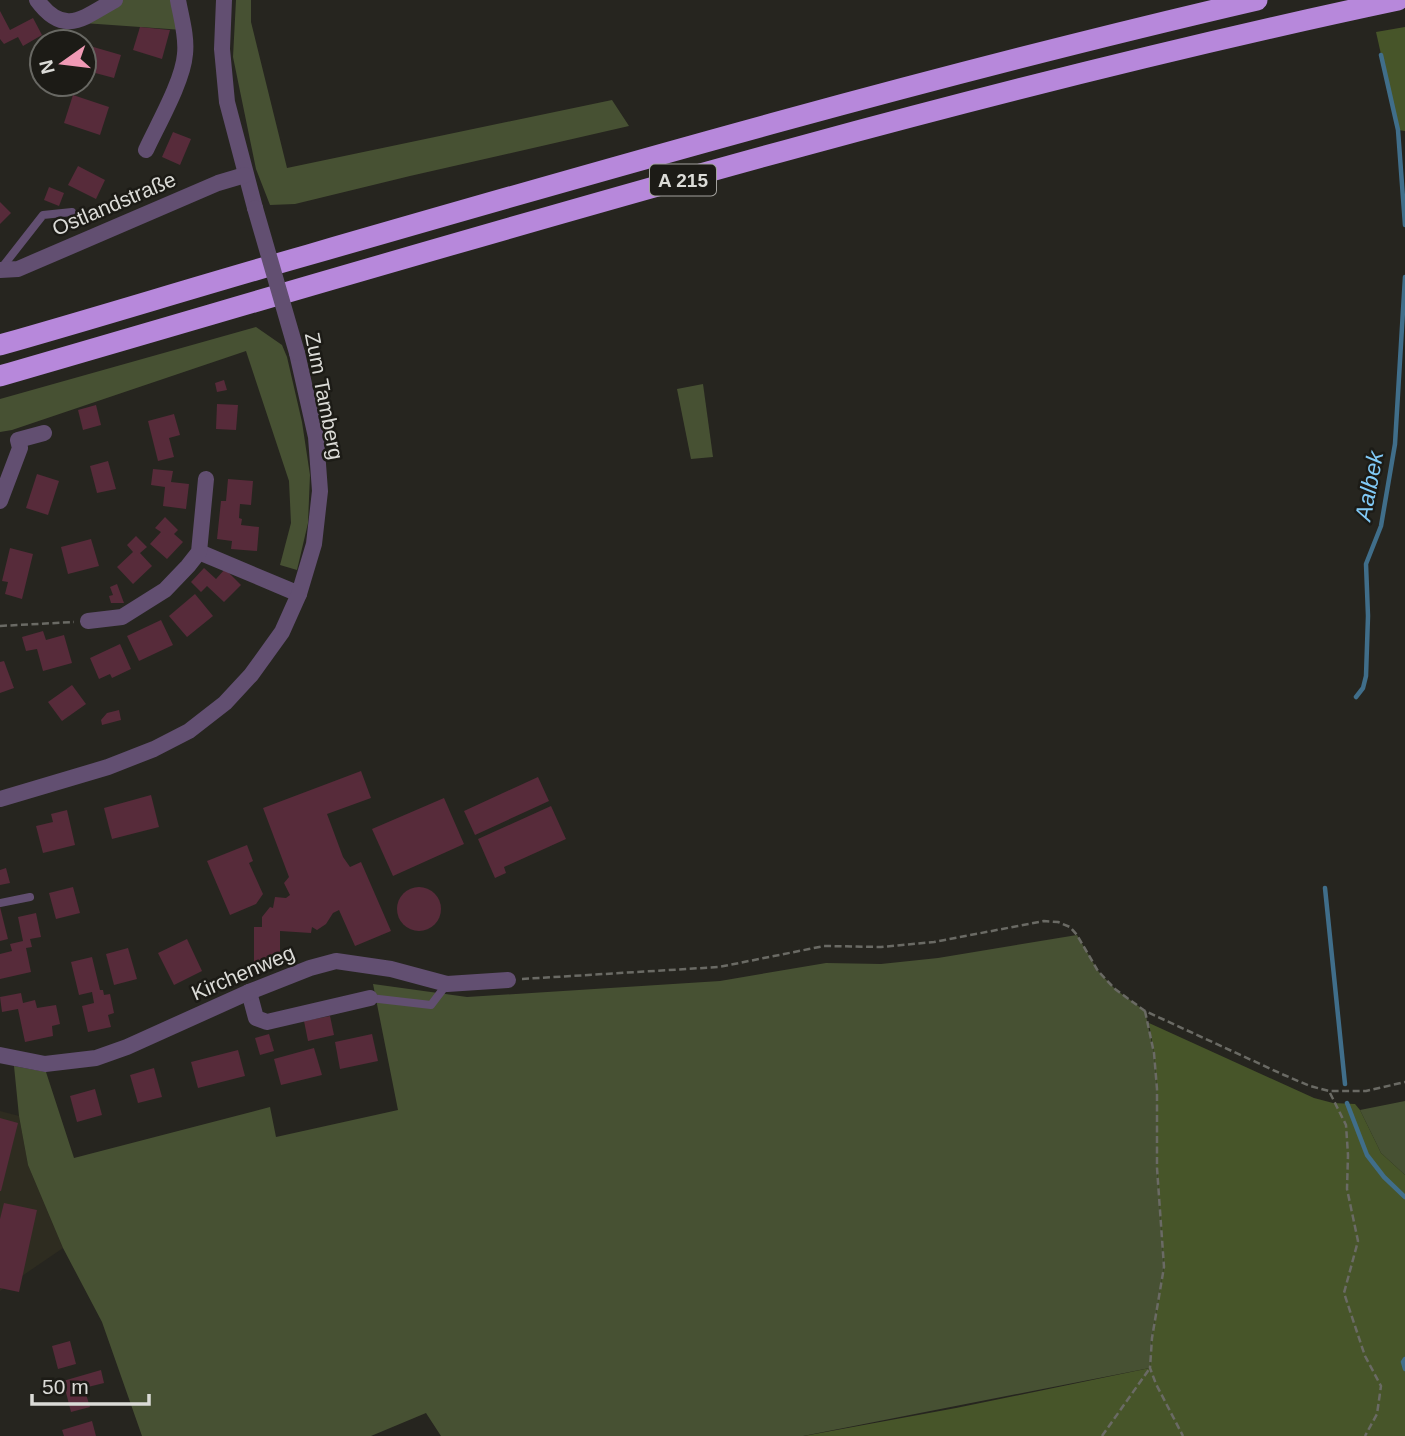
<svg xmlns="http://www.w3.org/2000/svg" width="1405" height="1436" font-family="Arial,sans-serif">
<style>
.built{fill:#2e2c20}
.green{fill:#475133}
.forest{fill:#475529}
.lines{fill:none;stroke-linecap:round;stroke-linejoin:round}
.stream{stroke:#406e8a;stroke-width:4.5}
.building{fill:#572b3a}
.path{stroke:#6a6a64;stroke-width:2.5;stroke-dasharray:7 3.5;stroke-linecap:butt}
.lane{stroke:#624f71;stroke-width:8}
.street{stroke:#624f71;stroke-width:16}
.highway{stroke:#b788db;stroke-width:21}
.street-bridge{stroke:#624f71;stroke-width:16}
.labels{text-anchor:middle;stroke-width:5;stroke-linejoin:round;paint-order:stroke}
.shield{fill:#1c1b16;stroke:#a2a19d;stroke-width:2}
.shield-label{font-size:19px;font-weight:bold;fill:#dbdbd7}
.street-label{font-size:21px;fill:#dbdbd7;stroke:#1c1b16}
.water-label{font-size:23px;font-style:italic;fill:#81caf7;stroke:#1c1b16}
</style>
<rect width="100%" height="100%" fill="#26251f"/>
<polygon class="built" points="0,1111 19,1116 28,1165 63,1248 0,1291"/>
<g class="green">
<polygon points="115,0 178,0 183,30 69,22"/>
<polygon points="236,0 251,0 251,22 287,168 612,100 629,126 410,176 295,204 270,205 256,169 233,57"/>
<polygon points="256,327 282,345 287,357 302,422 310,475 308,523 297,570 280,565 291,523 289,481 246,351 12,430 0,432 0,399"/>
<polygon points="703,384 713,457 691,459 677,389"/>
<polygon points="1077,935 1098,971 1115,989 1145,1011 1154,1053 1157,1089 1157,1168 1164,1267 1152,1338 1150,1368 803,1436 441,1436 426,1413 371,1436 142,1436 102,1322 63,1248 28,1165 19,1116 14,1066 46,1072 74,1158 270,1107 276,1137 398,1110 373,984 467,997 720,981 826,963 881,964 938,958"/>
<polygon points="1405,1101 1405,1175 1381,1153 1360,1110"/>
</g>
<g class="forest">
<polygon points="1405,27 1405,131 1398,130 1376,32"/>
<polygon points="1149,1023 1314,1098 1333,1103 1355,1104 1360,1110 1381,1153 1405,1175 1405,1436 804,1436 956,1408 1150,1368 1152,1338 1164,1267 1157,1168 1157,1089 1154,1053"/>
</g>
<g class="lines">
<g class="stream">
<polyline points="1381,55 1398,130 1405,225"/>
<polyline points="1356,697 1363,688 1366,676 1368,616 1366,564 1381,526 1395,444 1405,277"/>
<polyline points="1325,888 1345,1084"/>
<polyline points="1347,1103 1367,1155 1384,1177 1405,1197"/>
<polyline points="1405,1359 1403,1362 1405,1369"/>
</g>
</g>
<g class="building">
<polygon points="0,11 10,30 33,18 42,35 23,46 18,37 4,44 0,39"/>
<polygon points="140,27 170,30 162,59 133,50"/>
<polygon points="90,46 121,55 114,78 84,70"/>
<polygon points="73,95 109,107 100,135 64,123"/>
<polygon points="173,132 191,139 180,165 162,157"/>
<polygon points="78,166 105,180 96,199 68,185"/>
<polygon points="49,187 64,193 59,206 44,200"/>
<polygon points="0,202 11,213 0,224"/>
<polygon points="224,380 227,390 217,392 215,383"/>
<polygon points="217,404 238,405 236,430 216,429"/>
<polygon points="96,405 101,425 83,430 78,410"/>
<polygon points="174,414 180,435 169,438 174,457 158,461 148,421"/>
<polygon points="108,461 116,489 97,493 90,466"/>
<polygon points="153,469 173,471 171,482 189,484 186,509 163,506 165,487 151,485"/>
<polygon points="37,474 59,481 48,515 26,508"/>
<polygon points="228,479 253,481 251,505 240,504 239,518 242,519 241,525 259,527 257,551 231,549 232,541 217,539 221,501 226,501"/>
<polygon points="165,517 178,530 174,534 183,542 167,559 150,544 161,532 155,528"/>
<polygon points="136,536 147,547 140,553 152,566 133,584 117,567 133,552 127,545"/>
<polygon points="91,539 99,566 68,574 61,547"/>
<polygon points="10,548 33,554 22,599 5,594 8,582 2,581"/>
<polygon points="204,568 216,579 225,569 241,585 224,602 207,586 201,592 191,582"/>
<polygon points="117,584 124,603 111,603 109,596 113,595 110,587"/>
<polygon points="195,594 213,616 187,637 169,616"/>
<polygon points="161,620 173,645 139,661 127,636"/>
<polygon points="43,631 46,640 64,635 72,663 43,671 37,649 26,651 22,637"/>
<polygon points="120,644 131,669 112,678 110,674 99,679 90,658"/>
<polygon points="4,661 14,688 0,693 0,662"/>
<polygon points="72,685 86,704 62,721 48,702"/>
<polygon points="119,710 121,720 102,725 101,720 107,713"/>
<polygon points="361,771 371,798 327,814 343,857 350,867 361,862 391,931 355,946 339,910 333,913 326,924 317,930 312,927 311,933 280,931 280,964 269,964 269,967 254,967 254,927 262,927 262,917 270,907 273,908 275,897 286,898 290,895 284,883 289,877 263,808"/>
<polygon points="538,777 549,801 475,835 464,811"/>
<polygon points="151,795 159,827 112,839 104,808"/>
<polygon points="444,798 464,844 393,876 372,829"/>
<polygon points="551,806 566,839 504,867 506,873 495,878 478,839"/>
<polygon points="67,810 75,845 43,853 36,826 53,822 51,814"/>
<polygon points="247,845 253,861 249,863 263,894 256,904 230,915 207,861"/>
<polygon points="6,868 10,883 0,885 0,870"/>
<circle cx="419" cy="909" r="22"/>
<polygon points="73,887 80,913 56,919 49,893"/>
<polygon points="0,907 8,939 0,941"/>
<polygon points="36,913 41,937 30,939 32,947 26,948 31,972 0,979 0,954 12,951 10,944 23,941 18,917"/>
<polygon points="187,939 202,971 174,985 158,953"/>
<polygon points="128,948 137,979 114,985 106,954"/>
<polygon points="92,957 100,990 103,990 104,995 110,994 114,1013 108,1015 111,1027 88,1032 82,1006 94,1003 92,992 79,995 71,962"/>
<polygon points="21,993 23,1003 35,1000 37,1008 56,1005 60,1024 52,1026 53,1036 25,1042 18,1009 2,1012 0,997"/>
<polygon points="330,1016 334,1035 308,1041 304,1021"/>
<polygon points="269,1034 274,1051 260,1055 255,1038"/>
<polygon points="372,1034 378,1061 340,1069 335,1042"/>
<polygon points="314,1048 322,1075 281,1085 274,1059"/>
<polygon points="238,1050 245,1076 198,1088 191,1062"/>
<polygon points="154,1068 162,1097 138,1103 130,1075"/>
<polygon points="95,1089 102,1115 77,1122 70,1096"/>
<polygon points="0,1118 18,1123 1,1191 0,1191"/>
<polygon points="4,1203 37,1210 19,1292 0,1288 0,1219"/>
<polygon points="70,1341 76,1364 58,1369 52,1346"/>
<polygon points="101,1370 104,1383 84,1388 90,1407 71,1412 63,1381"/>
<polygon points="92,1421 96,1436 64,1436 62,1430"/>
</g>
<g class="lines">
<g class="path">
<polyline points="0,626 74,622"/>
<polyline points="522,979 719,967 824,946 881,947 934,942 1044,921 1058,922 1070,927 1077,935 1098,971 1115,989 1145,1011 1284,1075 1310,1086 1329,1091 1366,1091 1405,1082"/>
<polyline points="1145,1011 1154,1053 1157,1089 1157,1168 1164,1267 1152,1338 1150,1368 1156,1384 1183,1436"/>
<polyline points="1330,1093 1346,1125 1348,1155 1347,1189 1358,1241 1344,1293 1365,1356 1381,1386 1377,1414 1365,1436"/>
<polyline points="1102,1436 1150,1368"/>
</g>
<g class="lane">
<polyline points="0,270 43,215 72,212"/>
<polyline points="0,903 30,897"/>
<polyline points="370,998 431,1005 447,984"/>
</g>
<g class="street">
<path d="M 37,0 C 64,37 83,18 115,0"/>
<polyline points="224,0 222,49 227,102 255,208"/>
<path d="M 146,150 C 158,124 183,81 185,54 C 187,36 181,17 178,0"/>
<polyline points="0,270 18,269 218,183 245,175"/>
<polyline points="0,501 20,448 18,440 44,433"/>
<polyline points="199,552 299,594"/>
<polyline points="88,621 122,617 165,590 188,566 199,552 206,479"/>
<polyline points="0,799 108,767 154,749 189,731 225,703 251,675 282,632 299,594 314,544 320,491 316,437 297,353"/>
<polyline points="249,992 256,1018 267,1022 370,998"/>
<polyline points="0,1055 45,1064 96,1058 127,1047 249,992 310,968 336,961 391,969 447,984 508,980"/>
</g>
<g class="highway">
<path d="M 0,345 C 103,316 205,284 308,255 C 623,164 938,74 1257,0"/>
<path d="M 0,376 C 463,242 926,100 1398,0"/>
</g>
<polyline class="street-bridge" points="255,208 297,353"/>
</g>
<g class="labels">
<rect class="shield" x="650" y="164.5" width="66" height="31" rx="5"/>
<g class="shield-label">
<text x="683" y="187">A 215</text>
</g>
<g class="street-label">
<text transform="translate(114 204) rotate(-23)" y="7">Ostlandstraße</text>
<text transform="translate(324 396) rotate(79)" y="7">Zum Tamberg</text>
<text transform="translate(243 973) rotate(-23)" y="7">Kirchenweg</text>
</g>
<g class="water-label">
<text transform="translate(1369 486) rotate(-79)" y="8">Aalbek</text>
</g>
</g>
<g transform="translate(63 63) rotate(256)"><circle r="33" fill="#1c1b16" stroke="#686863" stroke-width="2"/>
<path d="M0-5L12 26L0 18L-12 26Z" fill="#f09ab5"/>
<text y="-10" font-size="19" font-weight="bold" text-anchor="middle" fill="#dbdbd7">N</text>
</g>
<path d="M32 1394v10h117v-10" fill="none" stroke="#dbdbd7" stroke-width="3.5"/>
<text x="42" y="1394" font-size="21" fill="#dbdbd7" stroke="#1c1b16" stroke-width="5" paint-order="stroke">50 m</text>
</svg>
